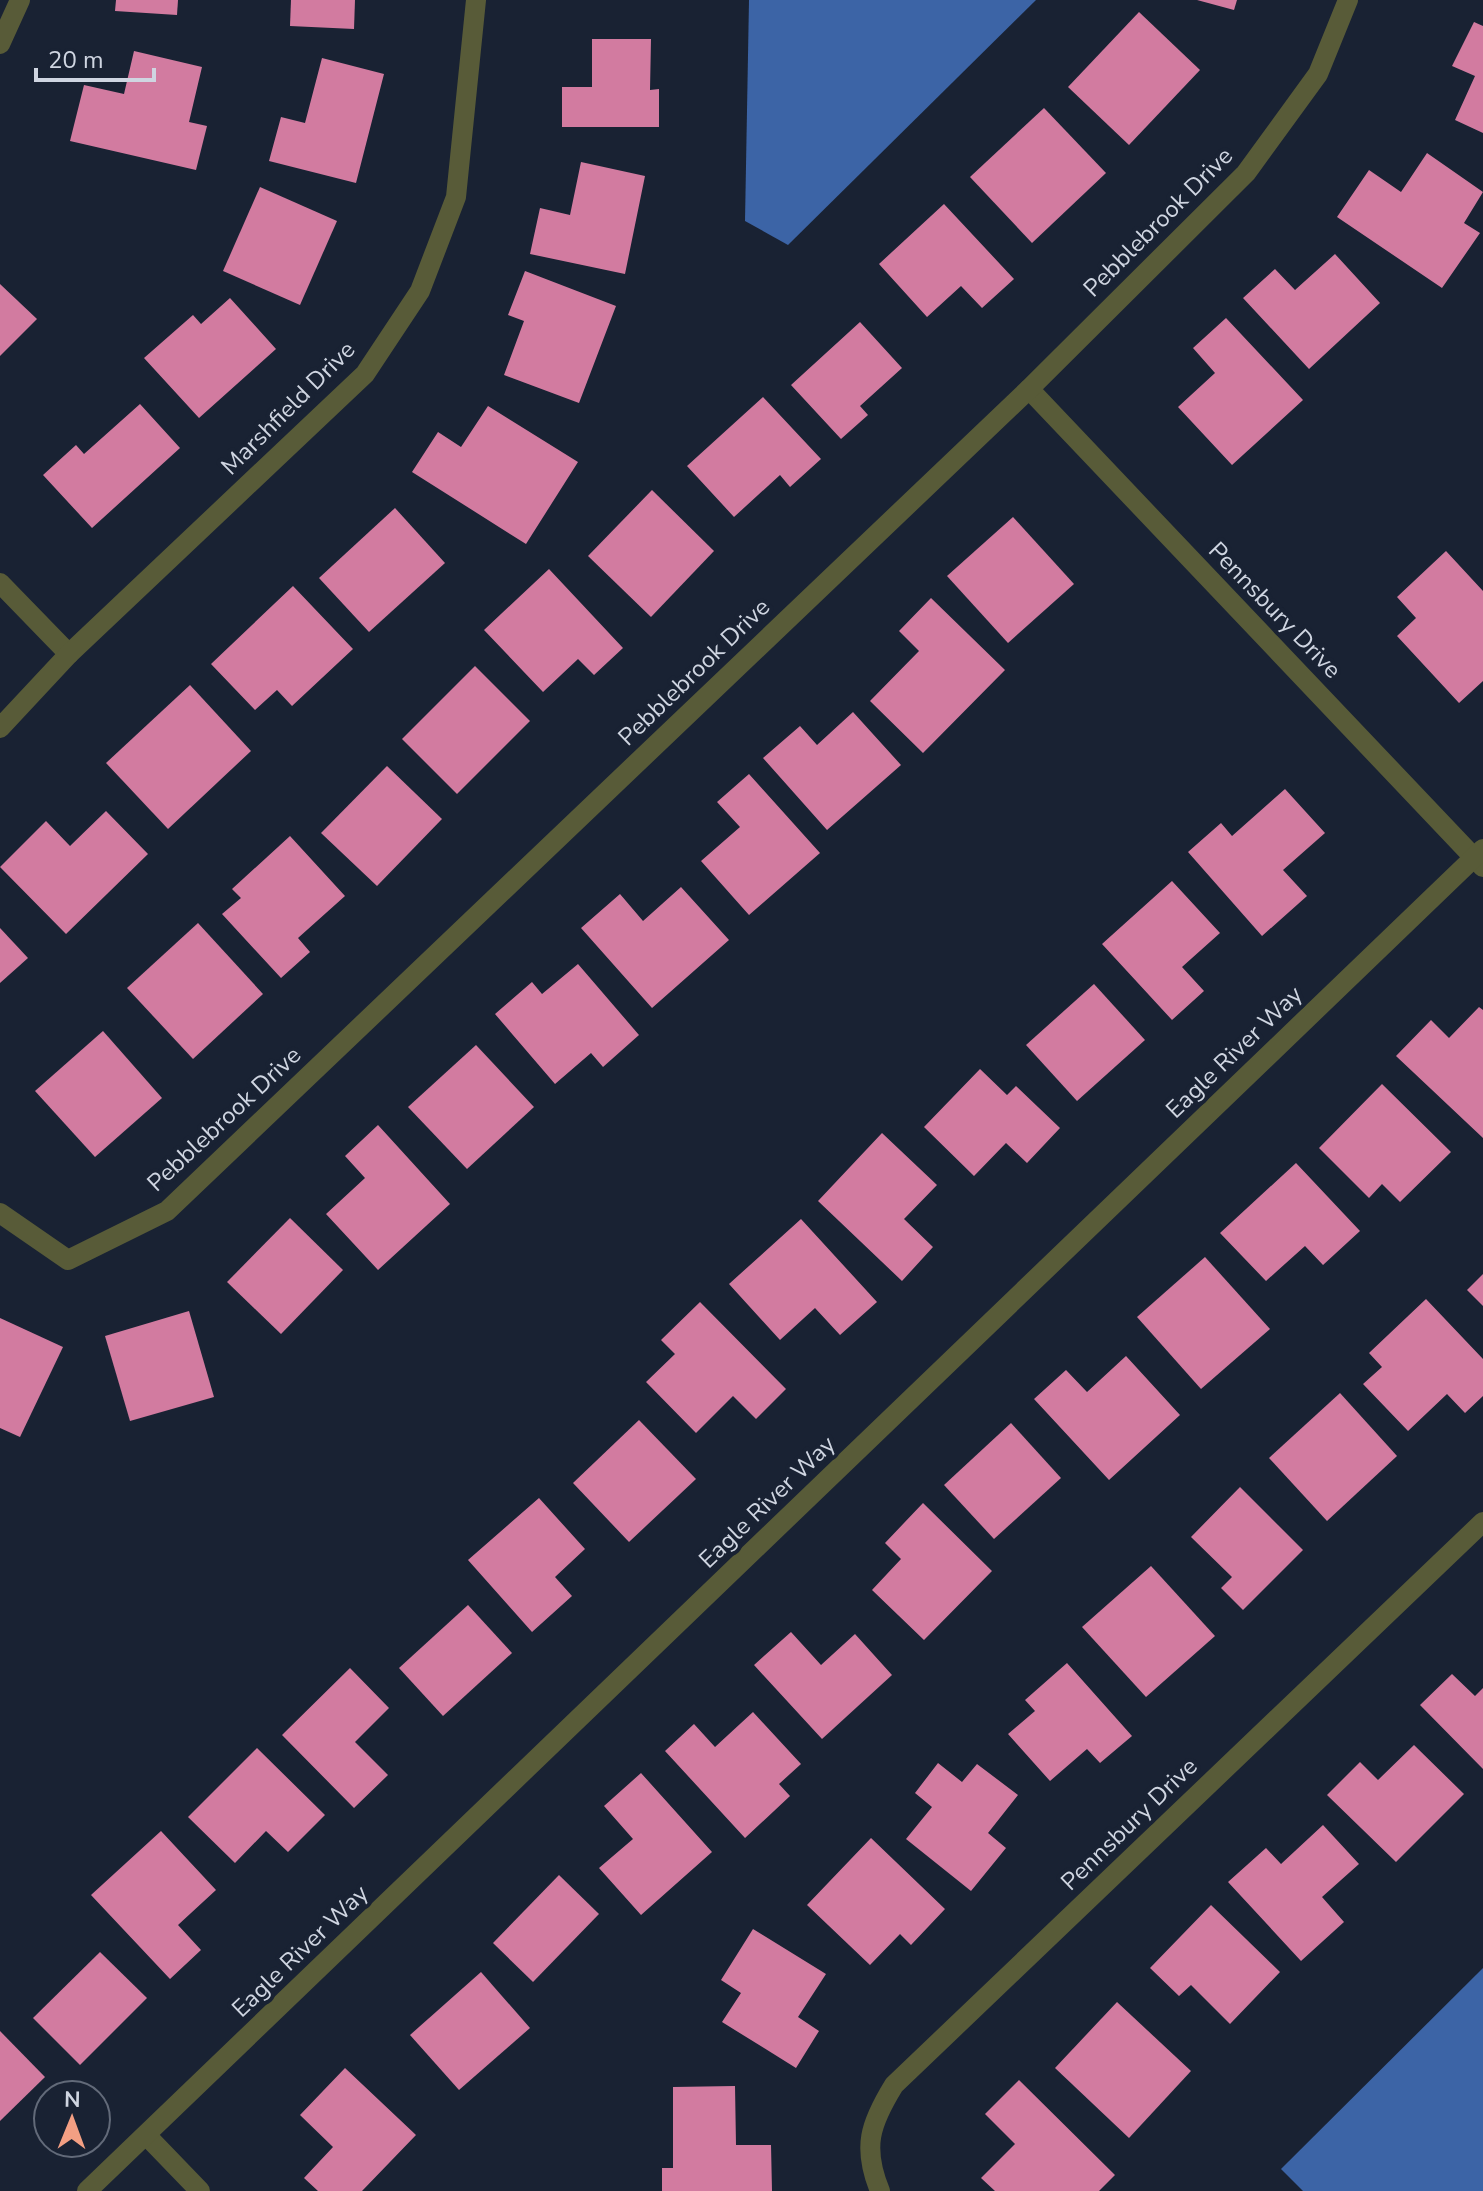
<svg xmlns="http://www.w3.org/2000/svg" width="1483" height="2191" font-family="'Nunito Sans',sans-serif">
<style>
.water{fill:#3c64a6}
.building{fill:#d27ba0}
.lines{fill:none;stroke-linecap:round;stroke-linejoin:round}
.street{stroke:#585b38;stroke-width:20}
.labels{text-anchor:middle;stroke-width:8;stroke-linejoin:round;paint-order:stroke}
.street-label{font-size:24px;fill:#cfd5e1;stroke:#192233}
</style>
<rect width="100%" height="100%" fill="#192233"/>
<g class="water">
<polygon points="749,0 1036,0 788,245 745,221"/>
<polygon points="1483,1968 1483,2191 1303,2191 1281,2169"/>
</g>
<g class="building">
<polygon points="116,0 178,0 177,15 115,11"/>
<polygon points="291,0 355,0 354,29 290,26"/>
<polygon points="1197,0 1237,0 1234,10"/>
<polygon points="1139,12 1200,70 1129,145 1068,87"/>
<polygon points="1474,22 1483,26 1483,133 1455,120 1475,76 1452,66"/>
<polygon points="592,39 651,39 650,90 659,89 659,127 562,127 562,87 592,87"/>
<polygon points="134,51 202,67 189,122 207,126 196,170 70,141 84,85 124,94"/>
<polygon points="322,58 384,74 356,183 269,161 281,117 305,123"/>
<polygon points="1044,108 1106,173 1032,243 970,177"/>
<polygon points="1427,153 1483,192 1464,223 1480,233 1442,288 1337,217 1369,170 1401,192"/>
<polygon points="581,162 645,176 625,274 530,254 540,208 570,215"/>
<polygon points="260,187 337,221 300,305 223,271"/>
<polygon points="944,204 1014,279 982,308 961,286 927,317 879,264"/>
<polygon points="1335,254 1380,303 1309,369 1243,298 1275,269 1295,290"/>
<polygon points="525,271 616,306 579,403 504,375 524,321 508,315"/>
<polygon points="0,284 37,319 0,356"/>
<polygon points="230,298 276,349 199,418 144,358 193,315 201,324"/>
<polygon points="1226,318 1303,400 1232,465 1178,407 1215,373 1193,348"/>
<polygon points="860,322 902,368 860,406 868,415 841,439 791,385"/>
<polygon points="763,397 821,459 790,487 780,475 734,517 687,466"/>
<polygon points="140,404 180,448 92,528 43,475 76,445 84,454"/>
<polygon points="488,406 578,462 526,544 412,472 438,432 461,447"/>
<polygon points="652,490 714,551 651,617 588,556"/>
<polygon points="395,508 445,563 369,632 319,578"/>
<polygon points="1013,517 1074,584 1008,643 947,576"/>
<polygon points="1446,551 1483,591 1483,681 1459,703 1397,636 1416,618 1397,597"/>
<polygon points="549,569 623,648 594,675 578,659 543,692 484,630"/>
<polygon points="293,586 353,649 292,706 277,690 255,710 211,664"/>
<polygon points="931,598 1005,670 923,753 870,701 919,651 899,631"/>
<polygon points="475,666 530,721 457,794 402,739"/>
<polygon points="190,685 251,751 168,829 106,763"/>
<polygon points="853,712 901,765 827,830 763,758 800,726 817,745"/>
<polygon points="387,766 442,819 377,886 321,833"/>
<polygon points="749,774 820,853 749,915 701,861 740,827 717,802"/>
<polygon points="1285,789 1325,833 1283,870 1307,896 1262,936 1188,852 1221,823 1232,836"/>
<polygon points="106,811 148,854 66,934 0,867 46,821 70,846"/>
<polygon points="290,836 345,896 298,938 310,952 281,978 222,914 241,898 232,889"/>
<polygon points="1172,881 1220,933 1182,967 1204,991 1172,1020 1102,944"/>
<polygon points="681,887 729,940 652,1008 581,928 620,894 643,921"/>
<polygon points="198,923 263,994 193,1059 127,988"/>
<polygon points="0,928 28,958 0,983"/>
<polygon points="578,964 639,1035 603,1067 591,1053 555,1084 495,1014 532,982 542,994"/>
<polygon points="1094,984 1145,1040 1077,1101 1026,1045"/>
<polygon points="1479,1007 1483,1010 1483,1138 1396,1056 1431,1020 1449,1038"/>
<polygon points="103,1031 162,1098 95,1157 35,1091"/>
<polygon points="476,1045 534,1107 467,1169 408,1107"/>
<polygon points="980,1069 1007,1095 1016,1086 1060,1128 1027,1163 1006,1143 974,1176 924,1127"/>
<polygon points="1382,1084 1451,1152 1400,1202 1382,1184 1369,1198 1319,1148"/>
<polygon points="378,1125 450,1204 378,1270 326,1214 365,1178 345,1156"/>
<polygon points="882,1133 937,1185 904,1219 933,1247 902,1281 818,1201"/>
<polygon points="1296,1163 1360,1231 1323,1265 1305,1246 1266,1281 1220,1233"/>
<polygon points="290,1218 343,1270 281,1334 227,1282"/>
<polygon points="801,1219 877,1302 840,1335 815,1308 780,1340 729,1284"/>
<polygon points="1205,1257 1270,1329 1201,1389 1137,1317"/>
<polygon points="1483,1274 1483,1306 1467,1290"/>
<polygon points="1426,1299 1483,1359 1483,1396 1465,1413 1447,1394 1408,1431 1363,1384 1382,1367 1369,1353"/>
<polygon points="700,1302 786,1389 756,1419 733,1396 696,1433 646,1382 675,1354 661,1340"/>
<polygon points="189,1311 214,1397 130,1421 105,1336"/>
<polygon points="0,1318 63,1347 20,1437 0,1428"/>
<polygon points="1126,1356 1180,1415 1109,1480 1034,1399 1066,1370 1087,1392"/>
<polygon points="1340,1393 1397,1456 1327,1521 1269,1458"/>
<polygon points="639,1420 696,1479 629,1542 573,1483"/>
<polygon points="1011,1423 1061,1478 994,1539 944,1485"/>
<polygon points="1240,1487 1303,1550 1243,1610 1221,1588 1232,1577 1191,1537"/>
<polygon points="539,1498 585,1549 555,1577 572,1596 532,1632 468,1560"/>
<polygon points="923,1503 992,1571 924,1640 872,1590 901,1559 885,1543"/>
<polygon points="1151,1566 1215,1636 1146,1697 1082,1627"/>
<polygon points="468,1605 512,1653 443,1716 399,1668"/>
<polygon points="791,1632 821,1665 855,1634 892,1675 822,1739 754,1665"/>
<polygon points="1067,1663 1132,1736 1100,1763 1087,1749 1050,1781 1008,1734 1035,1711 1025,1700"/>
<polygon points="350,1668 389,1708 355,1742 388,1775 354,1808 282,1735"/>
<polygon points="1452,1674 1475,1696 1483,1688 1483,1769 1420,1705"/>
<polygon points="753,1712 801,1764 779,1784 790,1796 745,1838 665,1751 694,1724 715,1747"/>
<polygon points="1414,1745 1464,1794 1396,1862 1327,1795 1360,1762 1378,1780"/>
<polygon points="257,1748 325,1815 288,1852 266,1831 235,1863 188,1817"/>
<polygon points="938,1763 962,1782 977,1764 1018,1795 988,1833 1006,1848 971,1891 906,1839 932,1807 915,1793"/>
<polygon points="641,1773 712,1852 641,1915 599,1868 633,1839 604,1806"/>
<polygon points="1323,1825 1359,1864 1322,1897 1344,1922 1301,1961 1228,1882 1266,1848 1281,1864"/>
<polygon points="161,1831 216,1890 178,1925 201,1950 170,1979 91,1895"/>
<polygon points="871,1838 945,1909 911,1945 900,1934 870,1965 807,1905"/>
<polygon points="559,1875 599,1914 533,1982 493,1943"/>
<polygon points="1211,1905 1280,1972 1230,2024 1191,1985 1179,1996 1150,1968"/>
<polygon points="753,1929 826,1974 798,2017 819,2031 796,2068 722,2022 741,1993 721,1980"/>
<polygon points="100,1952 147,1998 80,2065 33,2018"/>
<polygon points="481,1972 530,2028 459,2090 410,2035"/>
<polygon points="1117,2002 1191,2071 1129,2138 1055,2068"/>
<polygon points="0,2031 45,2077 0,2121"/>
<polygon points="345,2068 416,2135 362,2191 318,2191 304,2178 333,2147 300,2115"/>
<polygon points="1019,2080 1115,2175 1099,2191 995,2191 981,2178 1015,2144 985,2114"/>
<polygon points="735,2086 736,2145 771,2145 772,2191 662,2191 662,2168 673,2168 673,2087"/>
</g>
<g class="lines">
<g class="street">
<polyline points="0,44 20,0"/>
<polyline points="1029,389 1483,867"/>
<polyline points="0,583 69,654"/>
<polyline points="0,728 69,654 365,374 420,291 456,197 476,0"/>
<polyline points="0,1213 68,1260 167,1211 1029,389 1246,173 1318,74 1348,0"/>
<polyline points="146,2135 200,2191"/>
<polyline points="87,2191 1483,849"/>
<path d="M 880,2191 C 862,2147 870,2124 894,2085 L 1483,1522"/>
</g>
</g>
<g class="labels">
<g class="street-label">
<text transform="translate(1158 222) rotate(-45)" y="8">Pebblebrook Drive</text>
<text transform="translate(288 408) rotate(-45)" y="8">Marshfield Drive</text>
<text transform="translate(1275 610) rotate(46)" y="8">Pennsbury Drive</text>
<text transform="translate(694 672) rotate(-44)" y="8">Pebblebrook Drive</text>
<text transform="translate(1234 1052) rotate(-44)" y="8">Eagle River Way</text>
<text transform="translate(224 1119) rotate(-43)" y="8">Pebblebrook Drive</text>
<text transform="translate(767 1502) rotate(-44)" y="8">Eagle River Way</text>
<text transform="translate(1129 1824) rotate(-44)" y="8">Pennsbury Drive</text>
<text transform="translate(300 1951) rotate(-44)" y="8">Eagle River Way</text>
</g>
</g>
<g transform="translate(72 2119) rotate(1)"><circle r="38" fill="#192233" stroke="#626a79" stroke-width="2"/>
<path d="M0-6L14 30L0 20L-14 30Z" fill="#f39f83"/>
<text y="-12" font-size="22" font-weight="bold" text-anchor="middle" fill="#cfd5e1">N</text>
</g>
<path d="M36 68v12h118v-12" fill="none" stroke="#cfd5e1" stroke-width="4"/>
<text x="48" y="68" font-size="24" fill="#cfd5e1" stroke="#192233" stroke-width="6" paint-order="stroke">20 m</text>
</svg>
